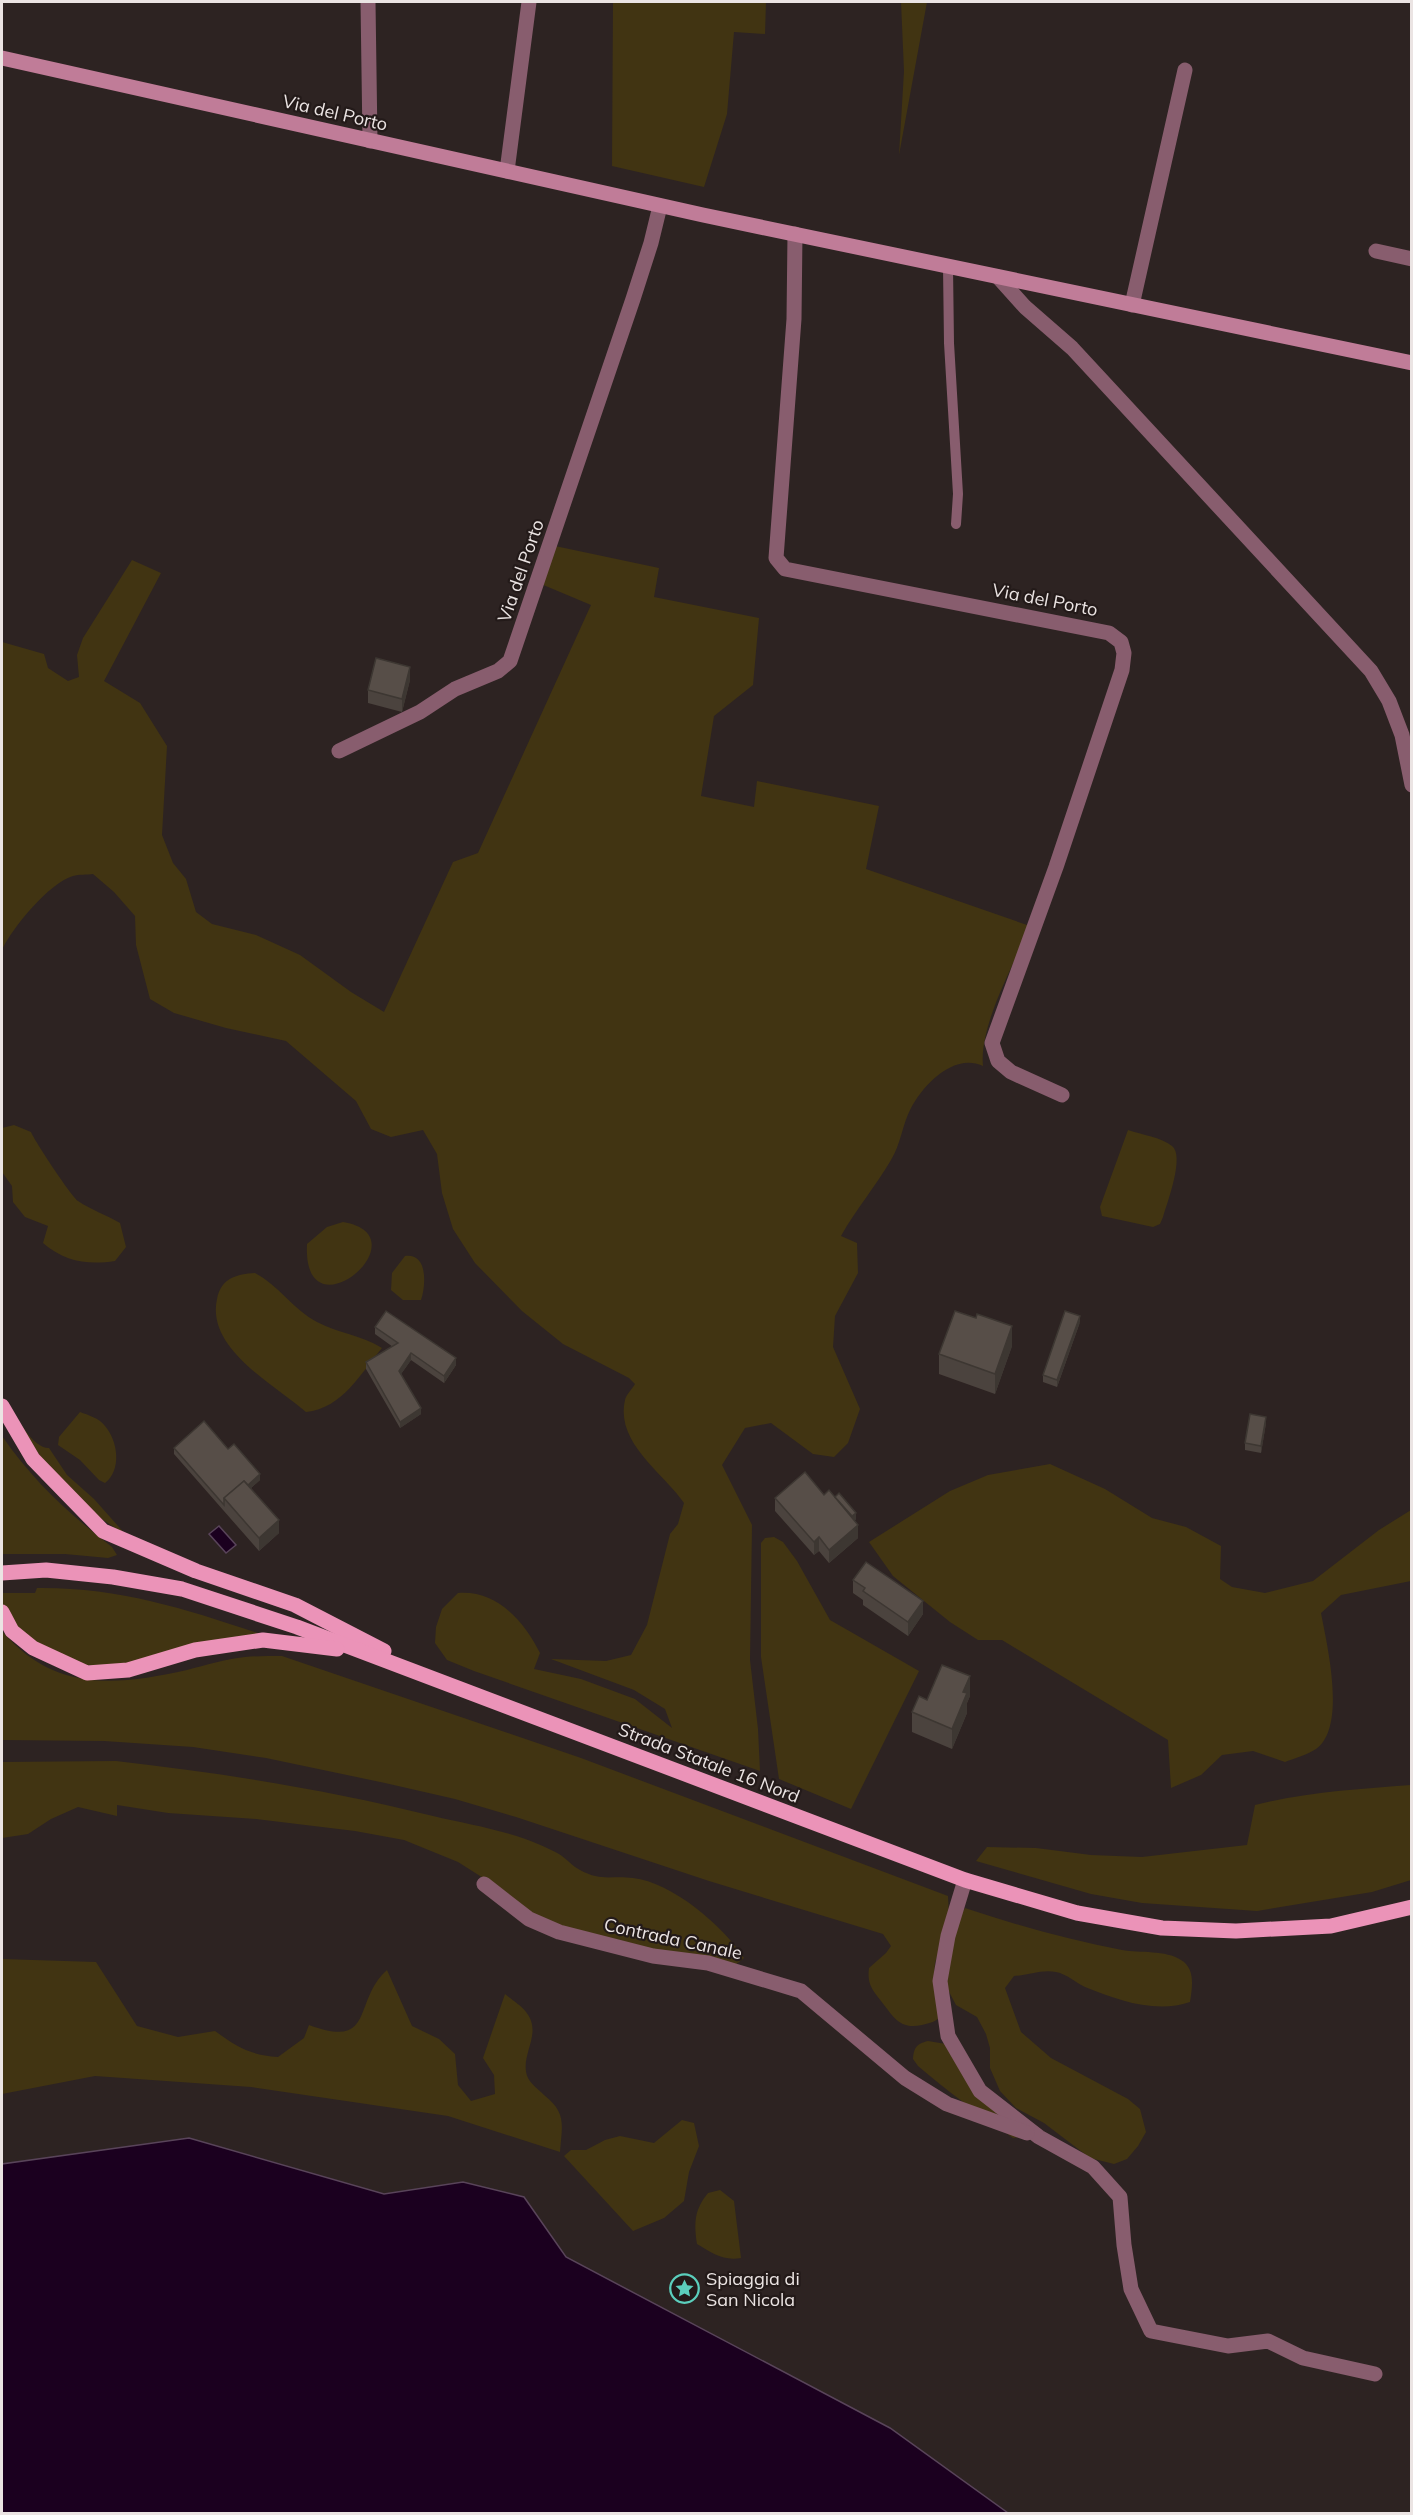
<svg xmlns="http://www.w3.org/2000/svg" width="1413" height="2515" font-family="Mulish,sans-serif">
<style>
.green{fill:#413412}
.water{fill:#1b001f;stroke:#59445a;stroke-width:1.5}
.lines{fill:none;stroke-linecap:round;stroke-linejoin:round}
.lane{stroke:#885d6e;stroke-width:10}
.street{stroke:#885d6e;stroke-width:15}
.secondary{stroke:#c07c98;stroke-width:15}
.primary{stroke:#eb93b8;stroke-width:15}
.wall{fill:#4b433e}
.shaded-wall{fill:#3d3732}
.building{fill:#574e48;stroke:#3d3732;stroke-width:1.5}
.labels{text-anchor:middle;stroke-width:4.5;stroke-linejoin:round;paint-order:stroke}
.street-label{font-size:18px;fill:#ebe4e3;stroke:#231a19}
.poi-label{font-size:18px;fill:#ebe4e3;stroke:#231a19;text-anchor:start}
</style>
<rect width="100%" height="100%" fill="#2d2322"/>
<g class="green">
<polygon points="613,2 766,2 765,34 734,32 727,114 704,187 612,166"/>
<polygon points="901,2 927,2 899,155 904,71"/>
<path d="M 555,546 L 659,568 L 654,597 L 759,618 L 753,685 L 714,716 L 701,796 L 754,807 L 757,781 L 879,806 L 866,869 L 1030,926 C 1014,965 979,1025 983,1066 C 954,1052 923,1085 911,1108 C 902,1125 901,1144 891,1160 C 876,1186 856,1209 841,1236 L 857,1243 L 858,1273 L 835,1316 L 833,1347 L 860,1409 L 848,1443 L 834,1457 L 813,1454 L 771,1423 L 745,1428 L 722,1465 L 752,1525 L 750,1660 L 758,1729 L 760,1771 L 474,1671 L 447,1660 L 435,1643 L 436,1627 L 442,1609 L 458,1593 C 497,1590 524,1621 540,1653 L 534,1669 L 581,1679 L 635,1699 L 672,1728 L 665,1709 L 634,1690 L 551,1659 L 606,1661 L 631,1655 L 647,1625 L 670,1534 L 678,1524 L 684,1503 C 664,1473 615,1443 625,1400 C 626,1395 632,1389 635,1384 L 629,1378 L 563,1344 L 522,1311 L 475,1263 L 453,1229 L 442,1193 L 437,1154 L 423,1130 L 391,1137 L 371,1129 L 356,1101 L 286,1041 L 226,1028 L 174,1013 L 150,999 L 136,945 L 135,916 L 114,892 L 93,874 C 87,875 79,874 73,876 C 49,883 12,928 2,950 L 2,642 L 44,654 L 48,668 L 68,681 L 79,677 L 77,655 L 83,638 L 132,560 L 161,573 L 104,681 L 140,703 L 167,746 L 162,835 L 173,863 L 186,879 L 196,912 L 212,924 L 256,935 L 300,955 L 351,992 L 384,1012 L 453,862 L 478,853 L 591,605 L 541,584 Z"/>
<path d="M 14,1125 L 31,1132 C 34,1140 71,1196 78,1201 C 91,1210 107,1215 120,1223 L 126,1247 L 115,1261 C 88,1265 65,1262 43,1243 L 48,1226 L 25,1217 L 13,1202 L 12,1186 L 2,1172 L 2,1128 Z"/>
<path d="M 1128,1130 C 1142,1135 1161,1137 1172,1146 C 1185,1156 1167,1203 1163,1217 L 1160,1224 L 1153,1227 L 1102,1216 L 1100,1207 Z"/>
<path d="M 343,1222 C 426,1236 302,1341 307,1244 L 327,1227 Z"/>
<path d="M 405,1256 C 428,1253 426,1285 421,1300 L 403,1300 L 391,1290 L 392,1273 Z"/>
<path d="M 255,1273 C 278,1285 294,1310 317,1322 C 338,1333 361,1335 382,1348 C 360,1374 343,1408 306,1412 C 274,1384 206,1349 217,1299 C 221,1278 237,1274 255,1273 Z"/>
<path d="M 8,1403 C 17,1417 32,1448 49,1448 L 67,1475 L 94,1499 L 126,1535 L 97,1516 L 44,1463 Z"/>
<path d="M 80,1412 C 88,1415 99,1418 105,1426 C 118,1441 122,1470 105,1483 L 99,1480 L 80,1460 L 58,1445 L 59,1437 Z"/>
<path d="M 2,1436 C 33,1481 69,1514 112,1547 L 117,1555 L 108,1558 L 65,1554 L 2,1554 Z"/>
<path d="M 1050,1464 L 1105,1489 L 1152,1518 L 1186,1527 L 1221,1546 L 1220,1579 L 1232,1587 L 1265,1593 L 1313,1581 L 1379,1530 L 1411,1510 L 1411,1581 L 1341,1595 L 1321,1613 C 1327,1645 1347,1727 1316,1749 C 1307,1755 1295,1758 1285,1762 L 1253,1751 L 1222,1755 L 1201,1775 L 1171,1788 L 1168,1740 L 1002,1640 L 978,1640 L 950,1622 L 893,1576 L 869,1542 L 950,1491 L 988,1475 Z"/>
<polygon points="774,1537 783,1542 797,1561 830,1620 919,1671 851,1809 779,1779 761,1657 761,1543 765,1538"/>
<path d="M 37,1588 C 121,1587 188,1610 267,1636 L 140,1662 L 108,1666 L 86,1665 L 32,1644 L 2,1608 L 2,1593 L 35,1593 Z"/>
<path d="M 2,1631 C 54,1692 115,1686 187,1670 C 206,1665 225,1659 245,1657 C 257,1656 269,1656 282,1656 L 581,1758 L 948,1896 L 949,1917 L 935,1963 L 934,1975 L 942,2015 C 936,2022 930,2023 922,2025 C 899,2030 893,2016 881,2001 C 872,1989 867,1984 869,1968 L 886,1953 L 891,1946 L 883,1934 L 709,1881 L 516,1817 L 455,1799 L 385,1783 L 266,1758 L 193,1747 L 104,1741 L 2,1740 Z"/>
<path d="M 116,1761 C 223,1773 328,1790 433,1816 C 467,1824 505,1830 538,1844 C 545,1847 552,1850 559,1854 C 566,1858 572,1866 580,1870 C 602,1882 612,1875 633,1878 C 672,1882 723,1926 744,1958 L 734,1966 L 660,1954 L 531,1919 L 499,1888 L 458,1862 L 404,1840 L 355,1831 L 256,1819 L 168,1813 L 117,1805 L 117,1816 L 78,1807 L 51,1819 L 28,1834 L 2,1838 L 2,1762 Z"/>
<path d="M 1411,1785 L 1411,1880 L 1372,1892 L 1257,1911 L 1142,1903 L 1091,1894 L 976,1861 L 987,1847 L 1036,1848 L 1091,1855 L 1142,1857 L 1247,1845 L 1255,1805 C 1306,1792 1359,1789 1411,1785 Z"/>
<path d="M 965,1908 C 1016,1925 1069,1940 1122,1950 C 1140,1953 1166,1950 1181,1960 C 1196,1969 1192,1988 1190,2002 C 1156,2014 1117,2000 1085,1987 C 1076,1983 1067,1974 1056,1972 C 1043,1969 1028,1975 1014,1976 L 1005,1988 L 1021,2032 L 1051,2058 L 1128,2099 L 1140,2109 L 1146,2132 L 1138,2146 L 1127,2159 L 1114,2164 L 1090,2158 L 1044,2123 L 1016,2108 L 1000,2091 L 990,2068 L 990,2048 L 986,2034 L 977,2017 L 956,2005 L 946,1986 L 956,1923 Z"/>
<path d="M 2,1959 L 96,1962 L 137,2026 L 178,2037 L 215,2031 C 237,2047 250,2055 278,2057 L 304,2038 L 309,2025 C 376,2050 352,2001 387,1970 L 412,2026 L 439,2039 L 455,2054 L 458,2085 L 471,2101 L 495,2094 L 494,2075 L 483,2058 L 505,1994 C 512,2000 521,2005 526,2012 C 544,2034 518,2056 528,2078 C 531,2084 539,2090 544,2095 C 567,2113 562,2125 560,2152 L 448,2116 L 251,2087 L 95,2076 L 2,2094 Z"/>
<path d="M 928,2041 L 946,2044 L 1020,2137 L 1013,2138 C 981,2115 948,2092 918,2066 L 913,2059 C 914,2048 916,2044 928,2041 Z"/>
<polygon points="682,2120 694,2123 699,2146 689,2172 684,2201 664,2218 633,2231 564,2156 571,2150 586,2150 605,2140 620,2136 654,2143"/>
<path d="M 720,2190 L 734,2201 L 741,2258 C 723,2261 712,2253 697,2244 C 694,2223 694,2210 708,2193 Z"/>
</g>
<g class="water">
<polygon points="219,1526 236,1545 226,1553 209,1534"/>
<polygon points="189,2138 384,2194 463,2182 524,2197 566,2257 890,2428 1008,2513 2,2513 2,2164"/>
</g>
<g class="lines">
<polyline class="lane" points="948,267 949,343 958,494 956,524"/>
<g class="street">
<polyline points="368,2 370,141"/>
<polyline points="507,171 529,2"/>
<polyline points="795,234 794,319 776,558 785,569 1109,633 1121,642 1124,653 1122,670 1056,867 992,1043 998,1061 1011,1072 1062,1095"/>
<polyline points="1376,251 1412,259"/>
<polyline points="998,277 1025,307 1072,348 1371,671 1389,701 1402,735 1412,785"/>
<polyline points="1132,305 1185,70"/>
<polyline points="339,751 420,712 455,689 498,671 510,661 633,299 651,243 660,206"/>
<polyline points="965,1880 948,1936 940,1981 948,2036 980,2091 1039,2137 1093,2167 1120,2197 1124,2245 1131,2289 1151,2331 1228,2346 1268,2341 1303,2358 1375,2374"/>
<polyline points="484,1884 529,1919 559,1932 653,1956 708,1963 801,1991 905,2078 947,2104 1027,2133"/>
</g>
<polyline class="secondary" points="2,58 703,215 1412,363"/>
<g class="primary">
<polyline points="2,1406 33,1459 103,1531 196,1571 295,1605 384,1651"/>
<polyline points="2,1573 46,1570 113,1577 182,1589 297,1627 965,1880 1077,1913 1162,1928 1236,1931 1331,1926 1412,1907"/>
<polyline points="2,1612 12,1631 33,1648 87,1673 128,1670 195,1650 263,1640 337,1649"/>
</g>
</g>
<g class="wall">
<polygon points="410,680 402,712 368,703 368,690"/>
<polygon points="1080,1322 1057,1387 1043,1382 1043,1375"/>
<polygon points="375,1327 456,1365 444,1383 411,1360 401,1374 421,1414 400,1428 366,1369 366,1362 393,1347 375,1334"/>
<polygon points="1012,1346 995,1394 939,1374 939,1354"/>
<polygon points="1266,1423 1261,1453 1245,1450 1245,1443"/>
<polygon points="174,1448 260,1480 251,1488 279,1533 259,1551 174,1454"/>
<polygon points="775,1498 856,1519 855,1520 858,1538 829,1563 819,1551 814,1555 775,1511"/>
<polygon points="853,1580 923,1614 908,1636 863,1605 863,1600 853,1593"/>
<polygon points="970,1696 967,1703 967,1713 952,1749 912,1732 912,1712 927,1700"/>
</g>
<g class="shaded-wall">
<polygon points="410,667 410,680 402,712 402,699"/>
<polygon points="1080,1316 1080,1322 1057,1387 1057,1380"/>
<polygon points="1012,1326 1012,1346 995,1394 995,1374"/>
<polygon points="411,1353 411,1360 399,1377 399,1371"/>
<polygon points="456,1358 456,1365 444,1383 444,1376"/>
<polygon points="421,1408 421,1414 400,1428 400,1422"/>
<polygon points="1266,1417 1266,1423 1261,1453 1261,1446"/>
<polygon points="260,1474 260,1480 231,1506 228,1502"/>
<polygon points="856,1513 856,1519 848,1526 848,1519"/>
<polygon points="279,1520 279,1533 259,1551 259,1538"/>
<polygon points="858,1525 858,1538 829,1563 829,1550"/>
<polygon points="819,1537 819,1551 814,1555 814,1542"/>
<polygon points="923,1601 923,1614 908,1636 908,1622"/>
<polygon points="970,1676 970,1696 967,1703 967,1713 952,1749 952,1729 963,1692"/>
</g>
<g class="building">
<polygon points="376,658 410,667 402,699 368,690"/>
<polygon points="386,1311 456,1358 444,1376 411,1353 399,1371 421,1408 400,1422 366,1362 398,1343 375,1327"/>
<polygon points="955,1311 976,1318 977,1314 1012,1326 995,1374 939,1354"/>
<polygon points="1065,1311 1080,1316 1057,1380 1043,1375"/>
<polygon points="1250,1414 1266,1417 1261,1446 1245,1443"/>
<polygon points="204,1421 228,1449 234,1444 260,1474 248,1485 244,1481 224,1498 224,1505 174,1448"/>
<polygon points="805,1472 824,1495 829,1490 858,1525 829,1550 819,1537 814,1542 775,1498"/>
<polygon points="244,1481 279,1520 259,1538 224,1498"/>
<polygon points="839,1493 856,1513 852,1516 835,1497"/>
<polygon points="866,1562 923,1601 908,1622 863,1591 865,1588 853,1580"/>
<polygon points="942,1665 970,1676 963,1692 967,1693 952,1729 912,1712 919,1696 927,1700"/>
</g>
<defs>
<symbol id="sight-ring" viewBox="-11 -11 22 22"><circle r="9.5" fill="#231a19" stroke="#5bcebc" stroke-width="1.5"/><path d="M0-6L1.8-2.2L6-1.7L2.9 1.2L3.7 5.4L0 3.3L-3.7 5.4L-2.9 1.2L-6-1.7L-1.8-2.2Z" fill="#5bcebc"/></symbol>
</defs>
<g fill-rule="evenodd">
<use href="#sight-ring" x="668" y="2272" width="33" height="33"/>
</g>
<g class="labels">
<g class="street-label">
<text transform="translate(335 113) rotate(13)" y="6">Via del Porto</text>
<text transform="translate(521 571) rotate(-71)" y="6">Via del Porto</text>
<text transform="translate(1045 600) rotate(11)" y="6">Via del Porto</text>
<text transform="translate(709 1763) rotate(21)" y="6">Strada Statale 16 Nord</text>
<text transform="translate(673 1939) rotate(12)" y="6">Contrada Canale</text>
</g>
<g class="poi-label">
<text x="706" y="2285">Spiaggia di<tspan x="706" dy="21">San Nicola</tspan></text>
</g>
</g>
<rect width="1413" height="2515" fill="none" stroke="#ebe4e3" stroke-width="6"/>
</svg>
